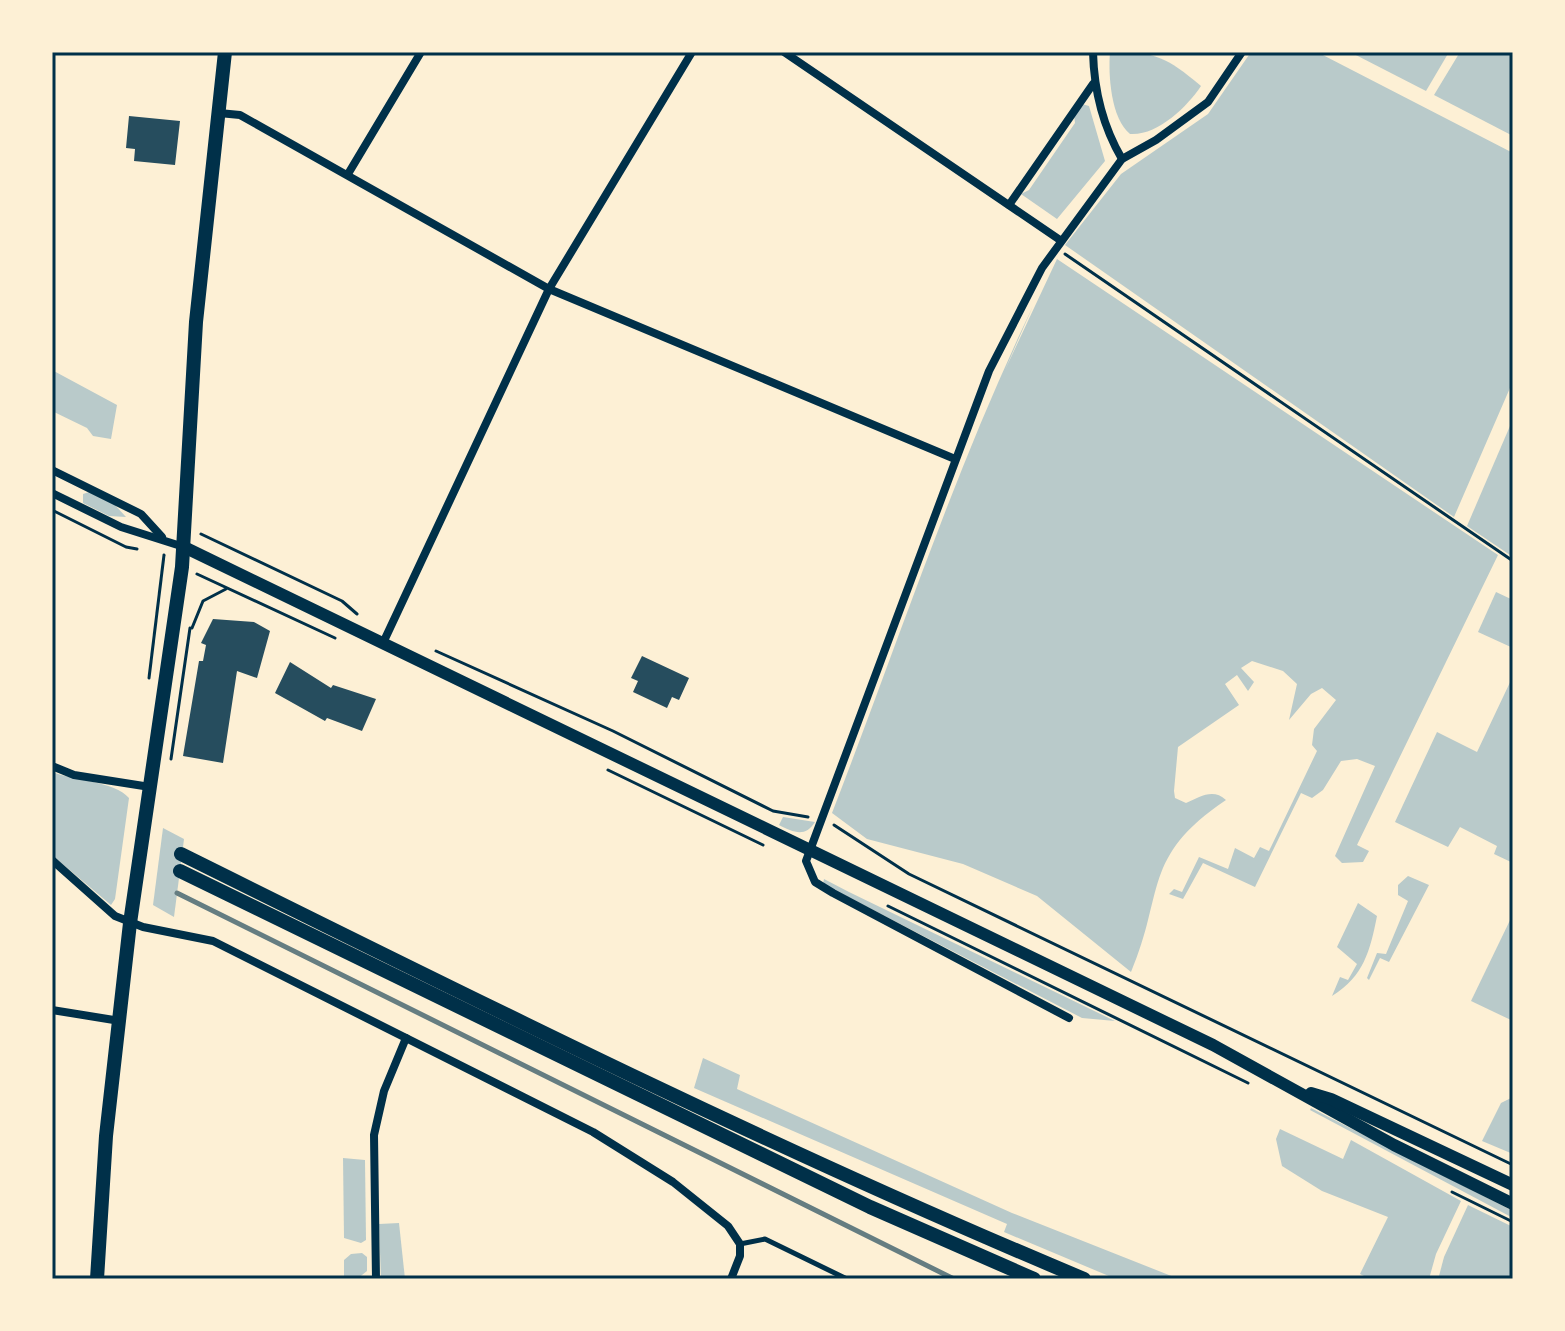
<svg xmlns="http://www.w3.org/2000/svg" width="1565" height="1331" font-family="'Nunito Sans',sans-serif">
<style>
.green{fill:#b9caca}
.building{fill:#264d5e}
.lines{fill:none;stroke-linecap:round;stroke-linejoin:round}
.path{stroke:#003049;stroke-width:3}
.service{stroke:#003049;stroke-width:5}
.minor{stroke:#003049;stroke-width:8}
.tertiary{stroke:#003049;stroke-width:12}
.secondary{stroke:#003049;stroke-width:14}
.primary{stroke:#003049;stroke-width:14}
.rail{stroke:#657d81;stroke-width:5}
.neatline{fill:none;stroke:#003049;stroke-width:3}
</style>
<rect width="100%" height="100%" fill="#fdf0d5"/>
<g class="green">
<path d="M 1110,52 C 1157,52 1166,57 1201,86 C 1187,107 1157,136 1130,134 C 1111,119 1108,75 1110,52 Z"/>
<polygon points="1251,52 1317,52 1513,153 1513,381 1454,517 1065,245 1121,174 1208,114"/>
<polygon points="1350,52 1449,52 1426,91"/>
<polygon points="1460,52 1513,52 1513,136 1434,95"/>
<polygon points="1082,104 1089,106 1105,161 1057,219 1021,194 1029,190 1075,123 1074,115"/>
<path d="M 1057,259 L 1498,555 L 1357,845 L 1369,851 L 1363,862 L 1342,863 L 1335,856 L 1375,766 L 1357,759 L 1341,761 L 1323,790 L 1312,798 L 1301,793 L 1255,887 L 1203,863 L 1183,899 L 1169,894 L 1174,889 L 1182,892 L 1199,857 L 1228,869 L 1235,848 L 1254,858 L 1260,847 L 1269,851 L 1317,751 L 1312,745 L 1314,729 L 1336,700 L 1322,688 L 1311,694 L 1289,720 L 1297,684 L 1283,671 L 1252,661 L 1241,668 L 1254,682 L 1248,691 L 1237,675 L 1225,684 L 1239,705 L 1178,747 L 1174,791 L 1175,798 L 1186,803 C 1200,797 1213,788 1226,800 C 1141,857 1165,893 1131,972 L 1037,896 L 963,864 L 867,839 L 832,813 C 898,643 954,471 1033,306 L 1005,370 Z"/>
<polygon points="52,370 117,405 111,439 93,436 87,428 52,411"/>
<polygon points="1513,419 1513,557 1467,526"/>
<polygon points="89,492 114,504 126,517 109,516 83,503 83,494"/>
<polygon points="1496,592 1513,600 1513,648 1478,632"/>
<polygon points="1513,676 1513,863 1494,854 1497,846 1460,827 1448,847 1395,822 1437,732 1477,752"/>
<path d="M 52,772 C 75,781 114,781 129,798 L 115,899 L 111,905 L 52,855 Z"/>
<path d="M 783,817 L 815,822 C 805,838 793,832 779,825 Z"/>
<polygon points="163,828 184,839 174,917 153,905"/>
<polygon points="1408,876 1429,885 1389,962 1380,958 1369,980 1367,978 1377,953 1386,954 1408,901 1398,895 1398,885"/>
<polygon points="824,879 849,892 1115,1021 1082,1018 823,884"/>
<path d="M 1358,903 L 1377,916 C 1370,951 1364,976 1332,996 L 1340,977 L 1348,980 L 1357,964 L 1337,947 Z"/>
<polygon points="1513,914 1513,1021 1471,1001"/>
<polygon points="703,1058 740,1075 737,1089 1012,1213 1179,1279 1116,1279 1004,1232 1007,1224 694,1088"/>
<polygon points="1513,1097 1513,1154 1482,1141 1501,1103"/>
<polygon points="1311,1108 1513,1211 1513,1218 1310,1110"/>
<polygon points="1280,1129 1343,1159 1351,1140 1461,1201 1436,1254 1429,1279 1370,1279 1360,1274 1388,1217 1322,1191 1282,1166 1276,1139"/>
<polygon points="343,1158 365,1160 366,1240 361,1243 344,1238"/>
<polygon points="1468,1205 1513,1227 1513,1279 1446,1279 1439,1276 1444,1257"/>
<polygon points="399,1223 405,1279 381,1279 379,1224"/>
<polygon points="362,1253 367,1257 367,1271 357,1279 344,1279 344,1260 351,1254"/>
</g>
<g class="building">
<polygon points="129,116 180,121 175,165 134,161 135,149 126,148"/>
<polygon points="213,619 254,622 270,631 257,678 237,671 223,763 183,756 199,661 203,661 206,645 201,643"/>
<polygon points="642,656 689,678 679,700 672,697 667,708 633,692 638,681 631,678"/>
<polygon points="290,662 331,688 333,685 376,699 362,731 327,718 325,721 275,693"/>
</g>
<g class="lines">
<g class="path">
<polyline points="1065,254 1513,561"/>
<polyline points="52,510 126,547 137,549"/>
<polyline points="201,534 342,601 357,614"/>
<polyline points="197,574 335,638"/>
<polyline points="192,628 203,601 226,589"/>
<polyline points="436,651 613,731 773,811 808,817"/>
<polyline points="149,678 164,555"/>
<polyline points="171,759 190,628"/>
<polyline points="608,770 763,845"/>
<polyline points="834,825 909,874 1513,1165"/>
<polyline points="888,906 1248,1083"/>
<polyline points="1452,1192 1513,1222"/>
</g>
<polyline class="service" points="740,1244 765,1239 847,1279"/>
<g class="minor">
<polyline points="784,52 1060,240"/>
<path d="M 1093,52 C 1094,91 1102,125 1122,159"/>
<polyline points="219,113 240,115 549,289 955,459"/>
<polyline points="348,174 421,52"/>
<polyline points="1009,205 1093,84"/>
<polyline points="52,470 141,514 162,537"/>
<polyline points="52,493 121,527 184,547"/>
<polyline points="383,643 549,289 692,52"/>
<polyline points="52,766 74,775 150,787"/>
<polyline points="52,860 115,916 143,927 213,941 593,1132 673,1182 728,1226 740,1244 740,1256 731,1279"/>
<polyline points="52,1010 120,1021"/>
<polyline points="1069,1018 833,893 815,882 806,861 989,371 1042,268 1122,159 1156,140 1208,102 1242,52"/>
<polyline points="376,1279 374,1135 384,1091 406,1038"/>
</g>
<g class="tertiary">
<polyline points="184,547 1213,1045 1394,1145 1513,1204"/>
<polyline points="1311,1093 1331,1099 1513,1185"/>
</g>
<polyline class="secondary" points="97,1279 106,1136 130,923 182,567 196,322 225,52"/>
<g class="primary">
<path d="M 181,854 C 479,1002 777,1151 1084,1279"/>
<polyline points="180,871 870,1207 1034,1279"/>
</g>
<polyline class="rail" points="177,893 954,1279"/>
</g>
<rect width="1565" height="1331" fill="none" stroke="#fdf0d5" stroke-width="108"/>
<rect x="54" y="54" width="1457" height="1223" class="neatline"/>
</svg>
